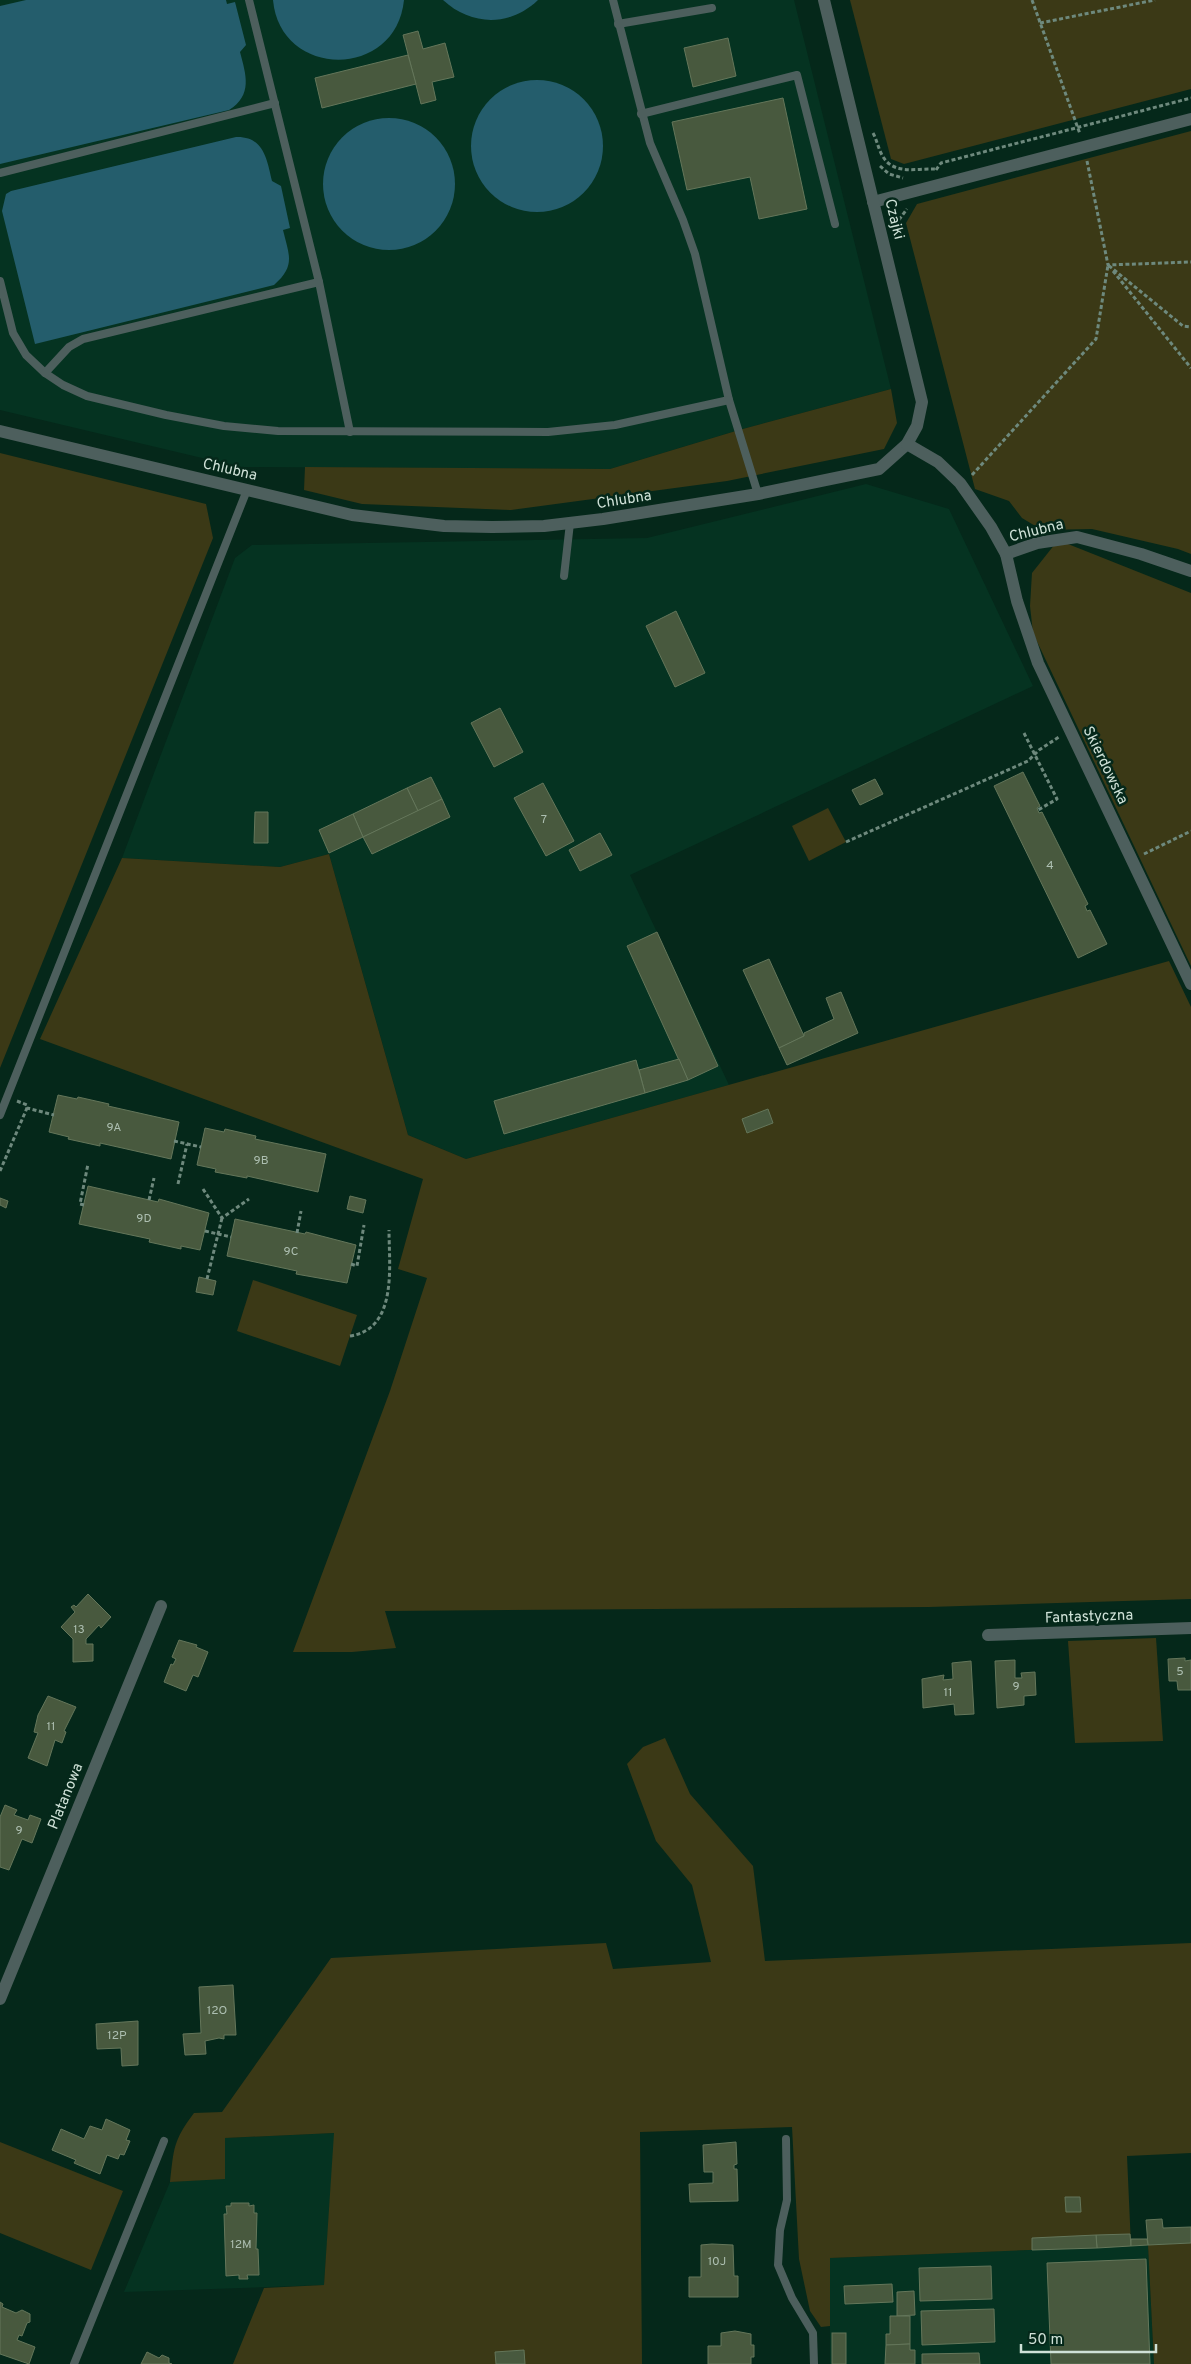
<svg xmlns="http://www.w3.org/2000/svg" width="1191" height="2364" font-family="Overpass,sans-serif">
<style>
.built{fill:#053321}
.green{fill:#3b3916}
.water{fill:#245d6c}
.building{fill:#48593e;stroke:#64765a}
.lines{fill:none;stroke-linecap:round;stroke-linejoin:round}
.path{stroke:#6e897d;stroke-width:3;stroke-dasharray:4 2.5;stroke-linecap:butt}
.lane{stroke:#4d5f5d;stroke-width:8}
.street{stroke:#4d5f5d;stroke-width:12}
.labels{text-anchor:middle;stroke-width:5;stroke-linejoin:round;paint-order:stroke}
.number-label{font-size:12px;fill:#adbfb1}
.street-label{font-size:15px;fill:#cfe1d7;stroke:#05281a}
</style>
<rect width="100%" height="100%" fill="#05281a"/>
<g class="built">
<polygon points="0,0 794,0 891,389 739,430 610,469 240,467 0,410"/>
<polygon points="866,484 949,509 1033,686 630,875 729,1085 466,1159 408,1135 329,854 280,867 122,858 235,558 252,545 647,538"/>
<polygon points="335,2133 324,2285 124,2292 170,2182 225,2178 224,2138"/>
<polygon points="1148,2245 1154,2364 830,2364 830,2258"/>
</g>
<g class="green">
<polygon points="850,0 1191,0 1191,89 904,164 891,159"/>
<polygon points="1191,131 1191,554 1178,549 1092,529 1042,530 1022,518 1009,501 975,489 906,223 917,204"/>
<polygon points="891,389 897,423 884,449 727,481 511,510 362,504 304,490 305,467 610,469 739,430"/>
<polygon points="0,453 206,504 213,538 0,1068"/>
<polygon points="1055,544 1068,544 1191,593 1191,966 1033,633 1030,606 1032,573"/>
<polygon points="828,808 846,842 809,861 792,826"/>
<polygon points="329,854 408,1135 466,1159 1169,961 1191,1007 1191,1599 929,1607 385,1611 396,1648 352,1652 293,1652 390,1391 427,1278 398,1269 423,1179 40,1039 122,858 280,867"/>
<polygon points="253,1280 357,1315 340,1366 237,1331"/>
<polygon points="1156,1638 1163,1741 1075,1743 1068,1641"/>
<path d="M 665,1738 L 690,1794 L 753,1866 L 765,1961 L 1191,1943 L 1191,2153 L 1127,2156 L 1131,2246 L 830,2258 L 830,2326 L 821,2327 L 810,2311 L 799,2259 L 792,2127 L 640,2132 L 642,2364 L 233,2364 L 264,2288 L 324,2285 L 334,2133 L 225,2138 L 225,2179 L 170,2182 C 174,2148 173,2141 194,2113 L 222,2112 L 331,1958 L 606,1943 L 613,1969 L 711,1962 L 692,1885 L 656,1841 L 627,1764 L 643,1747 Z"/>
<polygon points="0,2142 123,2191 91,2270 0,2233"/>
<polygon points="1191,2243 1191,2364 1154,2364 1148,2245"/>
</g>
<g class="water">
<path d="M 26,0 L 226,0 L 227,4 L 235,2 L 246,45 L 240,52 C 246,75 253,95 229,110 L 0,164 L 0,6 Z"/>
<path d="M 273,0 L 404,0 C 396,80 280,79 273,0 Z"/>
<path d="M 443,0 L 538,0 C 510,27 471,26 443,0 Z"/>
<circle cx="537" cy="146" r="66"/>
<circle cx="389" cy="184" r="66"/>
<path d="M 236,137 C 264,136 267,160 272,181 L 281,186 L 290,228 L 283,230 C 289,255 296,266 274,285 L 35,344 L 2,211 L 6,194 L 11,191 Z"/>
</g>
<g class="building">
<polygon points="418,31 423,49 445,43 454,77 432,82 436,100 421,104 403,35"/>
<polygon points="728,38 736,76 693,87 684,48"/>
<polygon points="408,55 416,84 322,108 315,78"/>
<polygon points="783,98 807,209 759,219 750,177 687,190 672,122"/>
<polygon points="676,611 705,673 675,687 646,626"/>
<polygon points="500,708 523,752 494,767 471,723"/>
<polygon points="1023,772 1040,806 1037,808 1039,813 1042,812 1088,904 1085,906 1087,911 1090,910 1107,944 1078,958 994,786"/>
<polygon points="431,777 442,799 418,811 407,788"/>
<polygon points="875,779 883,794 860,805 852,790"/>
<polygon points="543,783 574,841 546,856 514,798"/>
<polygon points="407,788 418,811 363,837 353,814"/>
<polygon points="442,799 450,817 372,854 363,837"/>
<polygon points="255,812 268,812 268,843 254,843"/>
<polygon points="353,814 363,837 329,853 319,830"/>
<polygon points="600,833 612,855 580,871 569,850"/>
<polygon points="657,932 718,1066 688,1080 627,946"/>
<polygon points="769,959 804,1036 779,1048 743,970"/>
<polygon points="841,992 858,1033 787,1065 779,1048 804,1036 804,1033 834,1019 826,998"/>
<polygon points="679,1059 688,1080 645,1093 639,1070"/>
<polygon points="636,1060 645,1093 504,1134 494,1101"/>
<polygon points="58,1095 77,1099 78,1097 109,1104 108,1106 179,1122 171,1159 100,1143 100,1146 68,1139 69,1137 49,1132"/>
<polygon points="768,1109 773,1123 747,1133 742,1119"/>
<polygon points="205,1128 224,1132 225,1129 256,1136 255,1139 326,1154 318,1192 247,1176 247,1178 215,1172 216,1169 197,1165"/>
<polygon points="88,1186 158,1202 159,1199 209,1213 200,1250 181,1246 181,1249 149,1242 150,1239 79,1224"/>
<polygon points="350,1196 366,1200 363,1213 347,1209"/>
<polygon points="0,1198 8,1201 6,1208 0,1205"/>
<polygon points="235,1219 305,1234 306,1232 356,1245 347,1283 296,1274 297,1271 227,1256"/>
<polygon points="199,1277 216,1281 213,1295 196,1292"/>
<polygon points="88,1594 111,1617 101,1628 99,1625 86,1639 86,1644 93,1644 93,1661 73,1662 73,1639 61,1627 75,1612 71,1607 74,1605 76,1607"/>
<polygon points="179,1640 197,1645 196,1647 208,1652 198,1677 193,1675 186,1691 164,1682 171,1664 173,1665 176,1659 172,1657"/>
<polygon points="1185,1658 1185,1661 1191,1660 1191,1690 1178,1690 1177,1681 1169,1681 1168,1659"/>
<polygon points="1015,1660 1015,1678 1022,1678 1021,1673 1035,1672 1036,1695 1024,1696 1024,1705 997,1708 995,1661"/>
<polygon points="971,1661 974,1714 955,1715 954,1704 923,1708 922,1679 944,1675 943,1680 953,1679 952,1663"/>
<polygon points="48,1696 76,1707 64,1731 66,1732 62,1743 55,1740 47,1766 28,1758 38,1733 34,1732 38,1715"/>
<polygon points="5,1805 17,1810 14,1815 28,1820 30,1815 41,1819 32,1843 22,1839 9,1870 0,1867 0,1817"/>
<polygon points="233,1985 236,2035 224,2035 224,2039 219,2038 205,2041 206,2054 185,2055 183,2034 201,2033 199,1987"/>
<polygon points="138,2021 138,2065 122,2066 121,2048 97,2049 96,2024"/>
<polygon points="106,2119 130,2130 126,2140 130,2141 124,2155 120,2154 118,2159 107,2155 100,2174 74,2163 76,2160 52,2150 61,2129 84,2139 90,2126 102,2130"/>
<polygon points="736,2142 737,2164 734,2165 734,2169 737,2169 738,2201 690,2202 689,2184 713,2183 713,2172 704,2172 703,2145"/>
<polygon points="1065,2197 1080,2197 1081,2212 1066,2212"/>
<polygon points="231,2203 249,2203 249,2206 254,2205 254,2213 257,2213 256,2249 258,2249 259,2275 247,2275 248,2279 239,2279 239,2275 226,2276 224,2214 227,2214 226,2206 231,2206"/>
<polygon points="1162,2219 1163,2228 1191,2227 1191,2243 1148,2245 1146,2220"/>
<polygon points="1130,2234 1131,2246 1097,2248 1096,2235"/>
<polygon points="1096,2235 1097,2248 1032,2250 1032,2238"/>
<polygon points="1131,2239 1147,2239 1148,2245 1131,2246"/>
<polygon points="712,2244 733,2245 734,2276 738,2276 738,2297 689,2297 689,2277 701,2277 701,2245"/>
<polygon points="1146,2259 1150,2364 1051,2364 1047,2263"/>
<polygon points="991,2266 992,2299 920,2301 919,2268"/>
<polygon points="892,2284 893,2302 845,2304 844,2286"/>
<polygon points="914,2291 915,2315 897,2316 897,2292"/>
<polygon points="0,2302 3,2304 2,2307 16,2313 22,2310 30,2314 30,2322 27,2323 22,2336 19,2335 17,2340 35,2347 29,2364 0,2354"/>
<polygon points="994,2309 995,2342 922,2345 921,2311"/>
<polygon points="890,2316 910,2316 910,2344 886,2345 886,2334 890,2334"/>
<polygon points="735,2331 751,2334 751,2345 754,2345 754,2357 751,2357 751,2364 708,2364 708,2346 721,2346 721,2333"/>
<rect x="832" y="2333" width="14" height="31"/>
<polygon points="910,2344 910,2350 915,2350 915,2364 885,2364 886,2345"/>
<polygon points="524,2350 525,2364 496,2364 495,2352"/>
<polygon points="147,2352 159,2358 162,2355 169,2358 169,2363 172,2364 141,2364"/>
<polygon points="979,2353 980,2364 922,2364 922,2354"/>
</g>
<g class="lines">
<g class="path">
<polyline points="1032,0 1080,134"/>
<polyline points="1040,23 1155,0"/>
<path d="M 873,133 C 877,140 878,148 882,155 C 893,176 917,168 936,169"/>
<polyline points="1087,161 1108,265 1191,262"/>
<polyline points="880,166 889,174 903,178"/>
<polyline points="936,170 941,163 1191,98"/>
<polyline points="895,225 907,209"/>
<polyline points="1113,271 1191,368"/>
<polyline points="972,475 1096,339 1108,265 1183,326 1191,327"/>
<polyline points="1024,733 1057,799 1038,810"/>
<polyline points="846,842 1028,761 1039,750 1059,737"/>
<polyline points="1144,854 1191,831"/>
<polyline points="17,1101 27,1105 27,1108 54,1115"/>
<polyline points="174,1141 201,1147"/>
<polyline points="0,1171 27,1108"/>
<polyline points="178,1184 187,1144"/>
<polyline points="203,1189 222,1218 249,1199"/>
<polyline points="149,1200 154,1178"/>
<polyline points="84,1205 80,1204 88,1164"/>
<polyline points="205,1231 231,1237"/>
<polyline points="297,1233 301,1211"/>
<polyline points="351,1264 357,1266 364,1225"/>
<polyline points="207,1279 222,1218"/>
<path d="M 350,1336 C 398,1329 389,1266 389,1230"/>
</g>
<g class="lane">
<polyline points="249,0 319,282 350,432"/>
<polyline points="613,0 650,143 683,220 695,254 729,400 758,494"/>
<polyline points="618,24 712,8"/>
<polyline points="641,114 797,75 835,224"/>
<polyline points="0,173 275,103"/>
<polyline points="0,281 13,333 26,355 45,373 63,385 87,396 166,415 224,426 278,431 548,432 615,425 729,400"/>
<polyline points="45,373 69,347 83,339 319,282"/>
<polyline points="564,576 570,523"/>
<polyline points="0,1115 247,490"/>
<polyline points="786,2139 787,2200 780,2230 778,2265 792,2298 813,2333 814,2364"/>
<polyline points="74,2364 164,2141"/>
</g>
<g class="street">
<polyline points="873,202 1191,119"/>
<polyline points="0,431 352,515 444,526 492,527 544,526 603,519 758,494 879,469 907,444 917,426 922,402 824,0"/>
<polyline points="907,444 938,462 960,483 991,527 1006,554 1037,543 1077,537 1141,554 1191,571"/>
<polyline points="1006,554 1017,601 1038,663 1191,984"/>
<polyline points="988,1635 1191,1628"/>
<polyline points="0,1999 161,1606"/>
</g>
</g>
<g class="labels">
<g class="number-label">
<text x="544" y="823">7</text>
<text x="1050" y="869">4</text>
<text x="114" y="1131">9A</text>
<text x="261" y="1164">9B</text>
<text x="144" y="1222">9D</text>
<text x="291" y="1255">9C</text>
<text x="79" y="1633">13</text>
<text x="1180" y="1675">5</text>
<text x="1016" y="1690">9</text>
<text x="948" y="1696">11</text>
<text x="51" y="1730">11</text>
<text x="19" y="1834">9</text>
<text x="217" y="2014">12O</text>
<text x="117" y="2039">12P</text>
<text x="241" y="2248">12M</text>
<text x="717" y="2265">10J</text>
</g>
<g class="street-label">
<text transform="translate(895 219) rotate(76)" y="5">Czajki</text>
<text transform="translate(230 469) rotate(13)" y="5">Chlubna</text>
<text transform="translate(624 499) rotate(-9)" y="5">Chlubna</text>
<text transform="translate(1036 530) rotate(-14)" y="5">Chlubna</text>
<text transform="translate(1106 765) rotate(64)" y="5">Skierdowska</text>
<text transform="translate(1089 1616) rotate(-2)" y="5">Fantastyczna</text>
<text transform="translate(65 1796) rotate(-68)" y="5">Platanowa</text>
</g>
</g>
<path d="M1021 2344v8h135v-8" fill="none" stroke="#cfe1d7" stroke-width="2.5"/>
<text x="1028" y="2344" font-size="15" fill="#cfe1d7" stroke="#05281a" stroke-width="4" paint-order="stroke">50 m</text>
</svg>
